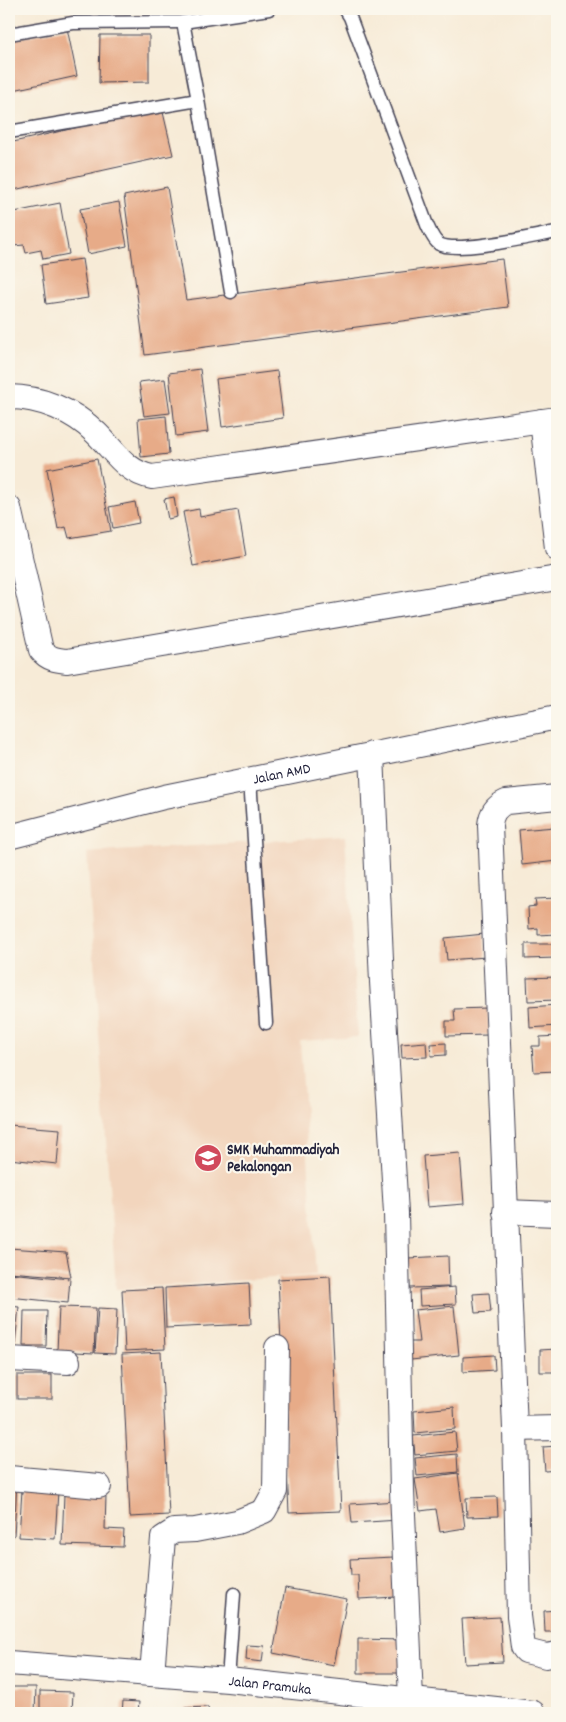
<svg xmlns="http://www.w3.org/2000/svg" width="566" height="1722" font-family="Dekko,sans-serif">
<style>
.built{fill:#f2d5bd}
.building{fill:#e7ab88}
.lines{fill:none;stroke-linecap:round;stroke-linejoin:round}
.service-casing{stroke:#424052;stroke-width:15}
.minor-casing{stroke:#424052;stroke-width:26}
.service{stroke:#fff;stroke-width:12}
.minor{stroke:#fff;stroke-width:24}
.labels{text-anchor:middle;stroke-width:4.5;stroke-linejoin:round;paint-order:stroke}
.street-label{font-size:15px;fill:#22223b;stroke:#fbf7ec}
.poi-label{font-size:15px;font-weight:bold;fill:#22223b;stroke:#fbf7ec;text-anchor:start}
</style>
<rect width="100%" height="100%" fill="#fbf7ec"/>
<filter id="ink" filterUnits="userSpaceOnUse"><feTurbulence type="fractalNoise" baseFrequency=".02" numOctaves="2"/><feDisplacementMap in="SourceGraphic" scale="10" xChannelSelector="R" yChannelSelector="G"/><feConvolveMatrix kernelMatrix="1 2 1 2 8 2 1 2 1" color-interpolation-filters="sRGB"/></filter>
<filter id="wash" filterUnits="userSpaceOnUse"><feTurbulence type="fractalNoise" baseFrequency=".0096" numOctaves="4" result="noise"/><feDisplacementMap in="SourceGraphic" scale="20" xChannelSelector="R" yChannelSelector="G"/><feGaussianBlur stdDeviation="1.12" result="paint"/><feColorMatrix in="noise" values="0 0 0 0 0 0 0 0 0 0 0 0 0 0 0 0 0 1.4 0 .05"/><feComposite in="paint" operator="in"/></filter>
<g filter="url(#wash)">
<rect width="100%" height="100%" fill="#f7ebd7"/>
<polygon class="built" points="345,836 358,1037 300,1041 316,1275 116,1289 87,853"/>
<g id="blocks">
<g class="building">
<polygon points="67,28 77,76 9,91 9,40"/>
<polygon points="100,35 149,35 149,82 99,83"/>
<polygon points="162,108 173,155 9,191 9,143"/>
<polygon points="167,187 186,300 502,259 508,307 145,355 124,196"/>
<polygon points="119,202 127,246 88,254 80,209"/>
<polygon points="60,203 69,254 43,259 41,250 26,253 24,245 13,246 9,213"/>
<polygon points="82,259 88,298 46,304 41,265"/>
<polygon points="200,369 208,432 176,436 169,373"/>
<polygon points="277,371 283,418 222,427 216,379"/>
<polygon points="165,379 170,413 144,416 139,382"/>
<polygon points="166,416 169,454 141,457 138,419"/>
<polygon points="97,459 111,531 69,538 66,527 58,529 47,469"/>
<polygon points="174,497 177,517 168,519 164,499"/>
<polygon points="135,502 139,523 113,528 109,507"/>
<polygon points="199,509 200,517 238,510 246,556 193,566 183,512"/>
<polygon points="555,827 557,861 522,865 519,830"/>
<polygon points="557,898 557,934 538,935 538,928 529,929 528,907 536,906 535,899"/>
<polygon points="484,934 486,957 447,960 445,938"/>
<polygon points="525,944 556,944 556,958 525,959"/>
<polygon points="557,977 557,1000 528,1001 527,978"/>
<polygon points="557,1005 557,1026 530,1028 529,1007"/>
<polygon points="488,1008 489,1035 446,1036 446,1021 455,1021 454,1009"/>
<polygon points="557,1036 557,1071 534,1072 532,1046 540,1046 540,1037"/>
<polygon points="426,1042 427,1057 402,1058 401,1044"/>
<polygon points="446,1043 446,1055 431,1056 430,1044"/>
<polygon points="9,1125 60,1129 57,1164 9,1159"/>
<polygon points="460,1153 464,1204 427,1207 423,1156"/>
<polygon points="9,1248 66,1252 71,1277 9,1272"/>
<polygon points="448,1256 449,1287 410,1288 408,1258"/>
<polygon points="9,1273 70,1279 68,1303 9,1297"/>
<polygon points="330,1276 341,1511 289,1513 278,1279"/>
<polygon points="249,1283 251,1324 166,1328 165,1288"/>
<polygon points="455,1287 456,1304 420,1306 419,1290"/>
<polygon points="162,1288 165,1349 125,1351 122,1290"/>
<polygon points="489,1293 491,1312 475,1313 473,1294"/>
<polygon points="9,1306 19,1307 15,1344 9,1344"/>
<polygon points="454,1306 459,1355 411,1360 409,1342 419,1342 415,1310"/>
<polygon points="59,1307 96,1308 94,1353 57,1351"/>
<polygon points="98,1308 117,1309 115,1354 95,1353"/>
<polygon points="24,1311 47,1311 46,1346 23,1346"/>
<polygon points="557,1349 557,1372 540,1372 540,1350"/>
<polygon points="161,1352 169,1515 130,1517 122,1354"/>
<polygon points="494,1355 495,1370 463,1372 463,1357"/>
<polygon points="9,1371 13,1372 11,1397 9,1397"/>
<rect x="17" y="1375" width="35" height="24"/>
<polygon points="454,1407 455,1429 415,1433 414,1411"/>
<polygon points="455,1432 457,1451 415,1455 413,1436"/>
<polygon points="557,1446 557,1470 545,1471 543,1447"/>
<polygon points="457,1454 458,1472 417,1476 415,1458"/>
<polygon points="458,1473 465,1528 440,1532 436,1509 420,1511 415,1479"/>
<polygon points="9,1482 17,1483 14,1536 9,1536"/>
<polygon points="22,1490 58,1491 55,1539 19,1537"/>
<polygon points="64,1494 106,1495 105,1529 124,1530 123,1547 62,1545"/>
<polygon points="497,1497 498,1516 467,1517 466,1498"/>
<polygon points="397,1501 399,1520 352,1523 350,1504"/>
<polygon points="394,1557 396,1597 359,1599 358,1575 351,1575 350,1559"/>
<polygon points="285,1588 347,1599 334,1665 273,1653"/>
<polygon points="557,1610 557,1632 545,1632 544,1611"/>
<polygon points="500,1617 503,1662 465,1664 462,1619"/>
<polygon points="358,1639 402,1640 402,1673 358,1673"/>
<polygon points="247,1645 264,1646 262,1662 246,1660"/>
<polygon points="9,1687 36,1687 35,1713 9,1713"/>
<polygon points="40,1691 73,1692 72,1713 40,1713"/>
<polygon points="123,1701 139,1702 138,1713 122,1713"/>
<polygon points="208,1707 209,1713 185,1713 185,1708"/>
</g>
</g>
</g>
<g filter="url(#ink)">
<use href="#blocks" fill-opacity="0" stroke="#424052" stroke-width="1"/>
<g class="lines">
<defs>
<g id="service">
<path d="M 345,9 L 350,17 L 427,225 C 430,231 433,240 439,244 C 457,254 534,236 557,232"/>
<polyline points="183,22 198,100 231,292"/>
<polyline points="9,34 73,23 183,22 269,9"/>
<polyline points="9,132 198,100"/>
<polyline points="250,779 266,1023"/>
<polyline points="228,1680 234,1594"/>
</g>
<g id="minor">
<path d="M 9,397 C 40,397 74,411 96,433 C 115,451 125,472 152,477 L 557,419"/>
<polyline points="542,421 557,548"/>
<path d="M 9,508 L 41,650 C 48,659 57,660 67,661 L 557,578"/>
<polyline points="372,754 382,982 396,1213 402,1491 411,1699"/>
<path d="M 557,797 L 506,802 C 495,807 491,814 490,825 L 515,1429 L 519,1616 L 523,1647 L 526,1651 L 546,1656 L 557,1654"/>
<path id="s1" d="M 9,837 L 164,797 L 557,717"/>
<polyline points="505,1212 557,1214"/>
<polyline points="9,1359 68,1362"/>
<polyline points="515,1429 557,1428"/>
<polyline points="9,1478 99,1486"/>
<path id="s2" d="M 9,1663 L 228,1680 L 533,1713"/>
<polyline points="152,1674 163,1538 174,1531 195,1530 237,1522 264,1511 275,1491 277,1348"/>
</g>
</defs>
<use href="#service" class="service-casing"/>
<use href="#minor" class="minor-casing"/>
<use href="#service" class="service"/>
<use href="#minor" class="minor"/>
</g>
</g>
<defs>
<symbol id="school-disc" viewBox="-11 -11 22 22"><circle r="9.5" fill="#d1495b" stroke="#fbf7ec"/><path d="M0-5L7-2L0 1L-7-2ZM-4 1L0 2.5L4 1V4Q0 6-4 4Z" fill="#fff"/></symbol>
</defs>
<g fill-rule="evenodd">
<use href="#school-disc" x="192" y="1142" width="32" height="32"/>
</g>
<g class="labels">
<g class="street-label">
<text dy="5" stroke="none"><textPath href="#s1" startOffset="280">Jalan AMD</textPath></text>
<text dy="5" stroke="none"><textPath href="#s2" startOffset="262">Jalan Pramuka</textPath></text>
</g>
<g class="poi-label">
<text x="227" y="1154">SMK Muhammadiyah<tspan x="227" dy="17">Pekalongan</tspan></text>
</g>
</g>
<rect width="566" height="1722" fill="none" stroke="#fbf7ec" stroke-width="30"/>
</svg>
